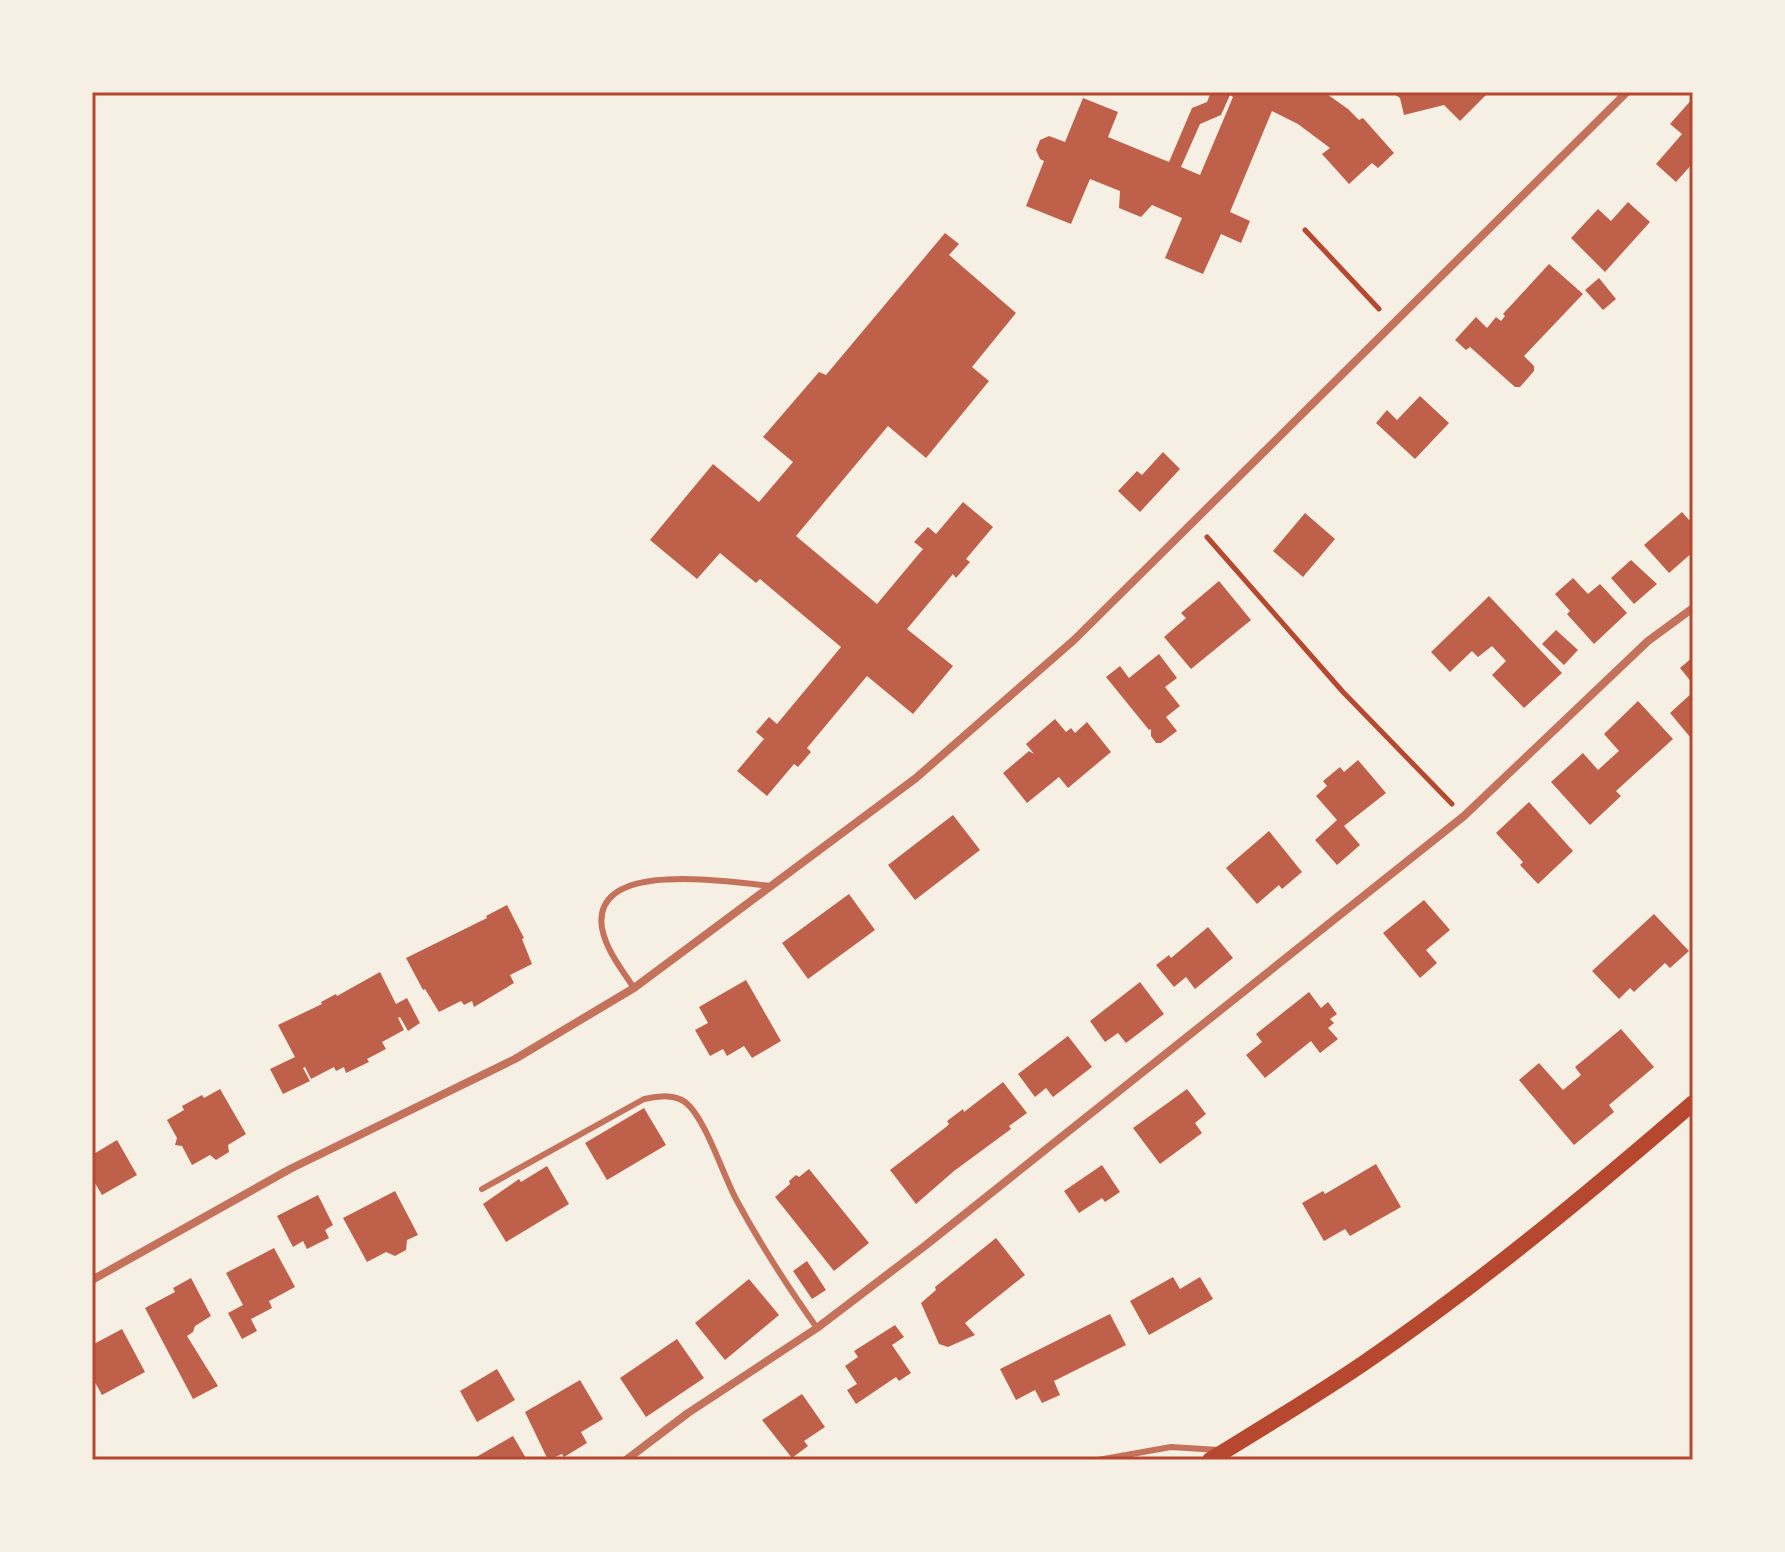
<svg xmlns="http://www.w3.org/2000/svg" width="1785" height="1552" font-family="'IBM Plex Sans',sans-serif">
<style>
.building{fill:#bf614a;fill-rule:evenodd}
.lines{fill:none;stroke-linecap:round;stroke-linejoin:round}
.path{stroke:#b5482f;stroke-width:5}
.service{stroke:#c5725c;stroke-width:6}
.minor{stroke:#c5725c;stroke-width:8}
.secondary{stroke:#b5482f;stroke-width:16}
.neatline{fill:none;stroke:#b5482f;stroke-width:3}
</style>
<rect width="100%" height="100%" fill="#f6efe4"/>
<g class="building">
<path d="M 1211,92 L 1324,92 L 1348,109 L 1359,120 L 1363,118 L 1394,153 L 1378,168 L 1372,163 L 1349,184 L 1322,154 L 1330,148 L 1298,124 L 1272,111 L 1230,212 L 1250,221 L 1241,243 L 1221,234 L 1203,274 L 1165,258 L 1182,218 L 1152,205 L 1141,217 L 1119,208 L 1120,191 L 1090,179 L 1071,224 L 1026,206 L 1044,161 L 1040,159 L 1036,150 L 1040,140 L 1049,136 L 1065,142 L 1083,98 L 1118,112 L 1108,137 L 1169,162 L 1192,108 L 1207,102 ZM 1230,95 L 1233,97 L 1200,175 L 1181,167 L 1200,124 L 1221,115 Z"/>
<polygon points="1391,92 1485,92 1487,94 1460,121 1444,105 1404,115 1400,98"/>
<polygon points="1693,98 1693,163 1676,182 1656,164 1682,134 1670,124"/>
<polygon points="1628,202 1650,222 1605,272 1571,238 1598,209 1611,221"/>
<polygon points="945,233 959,244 949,255 1016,313 972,367 989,381 926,458 888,426 796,536 877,604 923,549 914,542 928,527 936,534 963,502 993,527 966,559 970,562 956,578 953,574 907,629 953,666 913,714 867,676 807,748 811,752 798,767 794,764 767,796 737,771 764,739 756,732 769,717 777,724 841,647 760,579 756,583 720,553 697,579 650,540 713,464 759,502 793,462 763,437 819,372 826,375"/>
<polygon points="1549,264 1583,294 1524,356 1534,366 1534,371 1520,387 1515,387 1470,347 1466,350 1455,340 1476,317 1487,328 1496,317 1501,321 1505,316 1503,314"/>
<polygon points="1599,278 1616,299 1603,310 1585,290"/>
<polygon points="1420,396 1449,423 1415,459 1376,423 1387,410 1397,420"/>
<polygon points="1163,452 1180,469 1140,512 1118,491 1137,471 1142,475"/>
<polygon points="1682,512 1689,520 1693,517 1693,552 1669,573 1644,545"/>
<polygon points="1305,513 1335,539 1303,577 1273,551"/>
<polygon points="1631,560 1657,584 1634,604 1611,578"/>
<polygon points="1573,578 1588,594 1600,584 1627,613 1594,644 1567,614 1570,611 1555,594"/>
<polygon points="1219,581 1251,620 1191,669 1164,637 1186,618 1181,613"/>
<polygon points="1489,596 1562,673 1524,708 1492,675 1506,661 1492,646 1478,657 1472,651 1450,672 1431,652"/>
<polygon points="1556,630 1578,650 1564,665 1542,644"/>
<polygon points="1159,654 1177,678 1165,687 1180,706 1166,717 1177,731 1161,743 1156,743 1151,736 1151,729 1149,730 1106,677 1120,666 1129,678"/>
<polygon points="1693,657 1693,684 1680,668"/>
<polygon points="1693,692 1693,735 1690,737 1670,713"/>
<polygon points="1638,701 1673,739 1616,791 1621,796 1590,825 1551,782 1583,753 1598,770 1619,751 1604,734"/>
<polygon points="1055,719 1066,732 1071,728 1075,733 1087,722 1111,752 1068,788 1059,777 1027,803 1003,773 1029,751 1034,754 1026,744"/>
<polygon points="1358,760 1386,793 1344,826 1360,845 1337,865 1315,840 1337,820 1316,796 1327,786 1323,781 1340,767 1344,772"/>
<polygon points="1529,802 1573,851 1538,884 1520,865 1523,862 1496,833"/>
<polygon points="953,815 980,850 915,900 888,865"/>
<polygon points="1269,831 1302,872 1282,889 1279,885 1257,904 1226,868"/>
<polygon points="849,894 875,930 808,979 782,943"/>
<polygon points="1424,900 1450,930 1426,950 1437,963 1420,978 1383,933"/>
<polygon points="507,905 524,938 522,939 532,964 510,975 514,983 474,1007 472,1001 464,1005 461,1001 439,1012 425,989 423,990 406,958 487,918 486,916"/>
<polygon points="1654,914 1689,951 1670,968 1665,963 1634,992 1630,988 1619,999 1592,971"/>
<polygon points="1208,927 1233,958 1195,989 1186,977 1174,987 1156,965 1169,955 1171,958"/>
<polygon points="380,972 396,1004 407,998 420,1023 408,1031 400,1017 398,1018 404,1030 382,1042 386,1049 367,1059 369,1062 346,1073 344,1067 336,1071 334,1067 311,1079 305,1067 303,1068 310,1081 283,1094 270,1069 295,1057 278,1025 322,1004 321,1002 336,994 337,996"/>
<polygon points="746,980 781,1041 752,1058 744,1046 727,1056 723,1049 710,1056 695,1030 708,1023 699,1007"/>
<polygon points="1140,982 1164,1014 1126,1043 1118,1033 1105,1042 1090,1021"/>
<polygon points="1309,992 1321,1008 1328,1002 1337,1014 1330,1019 1334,1023 1328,1028 1338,1039 1320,1053 1311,1041 1265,1078 1246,1055 1262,1042 1256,1034"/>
<polygon points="1621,1029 1654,1067 1609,1105 1614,1112 1574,1145 1519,1080 1539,1063 1563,1090 1581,1075 1575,1067"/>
<polygon points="1068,1036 1092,1067 1053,1097 1046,1088 1035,1097 1018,1074"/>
<polygon points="1003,1082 1027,1113 1009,1126 1011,1129 954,1171 916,1204 890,1170 946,1127 949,1124 947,1121 963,1109 964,1112"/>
<polygon points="220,1089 246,1134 228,1145 229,1152 216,1160 210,1155 192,1165 182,1146 175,1145 177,1138 167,1120 184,1110 182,1106 202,1095 204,1098"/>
<polygon points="1187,1089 1206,1114 1195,1123 1202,1133 1160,1164 1133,1128"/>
<polygon points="644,1108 666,1145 607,1180 585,1143"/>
<polygon points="117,1140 137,1175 102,1195 92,1178 92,1155"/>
<polygon points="1376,1164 1401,1207 1350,1236 1345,1229 1324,1241 1302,1203 1323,1191 1325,1194"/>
<polygon points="1102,1165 1120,1192 1105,1202 1102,1198 1079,1213 1064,1191"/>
<polygon points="547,1166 569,1204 506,1242 483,1204 519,1179 521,1182"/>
<polygon points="809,1169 869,1243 834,1271 775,1197 790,1184 789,1181 796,1175 799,1177"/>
<polygon points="395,1191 418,1235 407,1240 406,1250 395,1256 386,1252 367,1262 343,1218"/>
<polygon points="318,1195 333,1225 325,1230 329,1238 307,1249 303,1241 293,1247 277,1216"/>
<polygon points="996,1238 1025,1275 965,1323 975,1335 948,1347 939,1344 921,1303 936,1290 935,1287"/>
<polygon points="274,1248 295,1287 269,1301 272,1308 251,1319 257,1331 242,1339 228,1313 243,1305 226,1273"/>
<polygon points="807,1261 826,1290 812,1299 793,1271"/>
<polygon points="1173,1277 1180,1289 1200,1277 1213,1299 1149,1335 1130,1301"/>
<polygon points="191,1278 211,1316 195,1326 193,1332 187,1336 218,1386 193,1399 145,1308 175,1292 173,1288"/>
<polygon points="749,1279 779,1315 725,1360 695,1323"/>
<polygon points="1110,1314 1126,1345 1054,1381 1060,1395 1042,1403 1035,1390 1016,1400 1000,1369"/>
<polygon points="895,1325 904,1337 892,1345 911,1373 899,1381 896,1377 856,1404 847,1390 857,1384 845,1366 858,1357 854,1351"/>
<polygon points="122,1329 145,1372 102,1395 92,1377 92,1345"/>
<polygon points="677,1339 704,1378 646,1417 620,1378"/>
<polygon points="497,1369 515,1400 477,1422 460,1391"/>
<polygon points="580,1380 603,1419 581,1432 587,1443 564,1457 562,1454 548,1460 525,1412"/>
<polygon points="802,1394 825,1427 804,1441 808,1446 792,1458 762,1420"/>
<polygon points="513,1436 527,1460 471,1460"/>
</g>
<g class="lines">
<g class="path">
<polyline points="1305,230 1379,309"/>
<polyline points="1207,537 1343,692 1452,804"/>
</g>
<g class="service">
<path d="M 634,988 C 622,970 606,950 602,928 C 591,857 733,883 772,886"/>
<path d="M 482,1189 L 644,1099 C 657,1097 673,1093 685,1102 C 705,1117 723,1175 736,1199 C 760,1244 788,1287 817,1328"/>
<polyline points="1098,1460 1171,1447 1219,1450"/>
</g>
<g class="minor">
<polyline points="92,1280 290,1169 515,1059 634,988 916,778 1074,640 1627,92"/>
<polyline points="626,1460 688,1413 817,1328 926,1245 1464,816 1648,641 1693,608"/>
</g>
<path class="secondary" d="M 1210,1460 C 1262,1428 1314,1397 1364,1363 C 1479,1284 1588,1194 1693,1103"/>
</g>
<rect width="1785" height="1552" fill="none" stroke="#f6efe4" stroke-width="188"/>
<rect x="94" y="94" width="1597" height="1364" class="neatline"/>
</svg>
